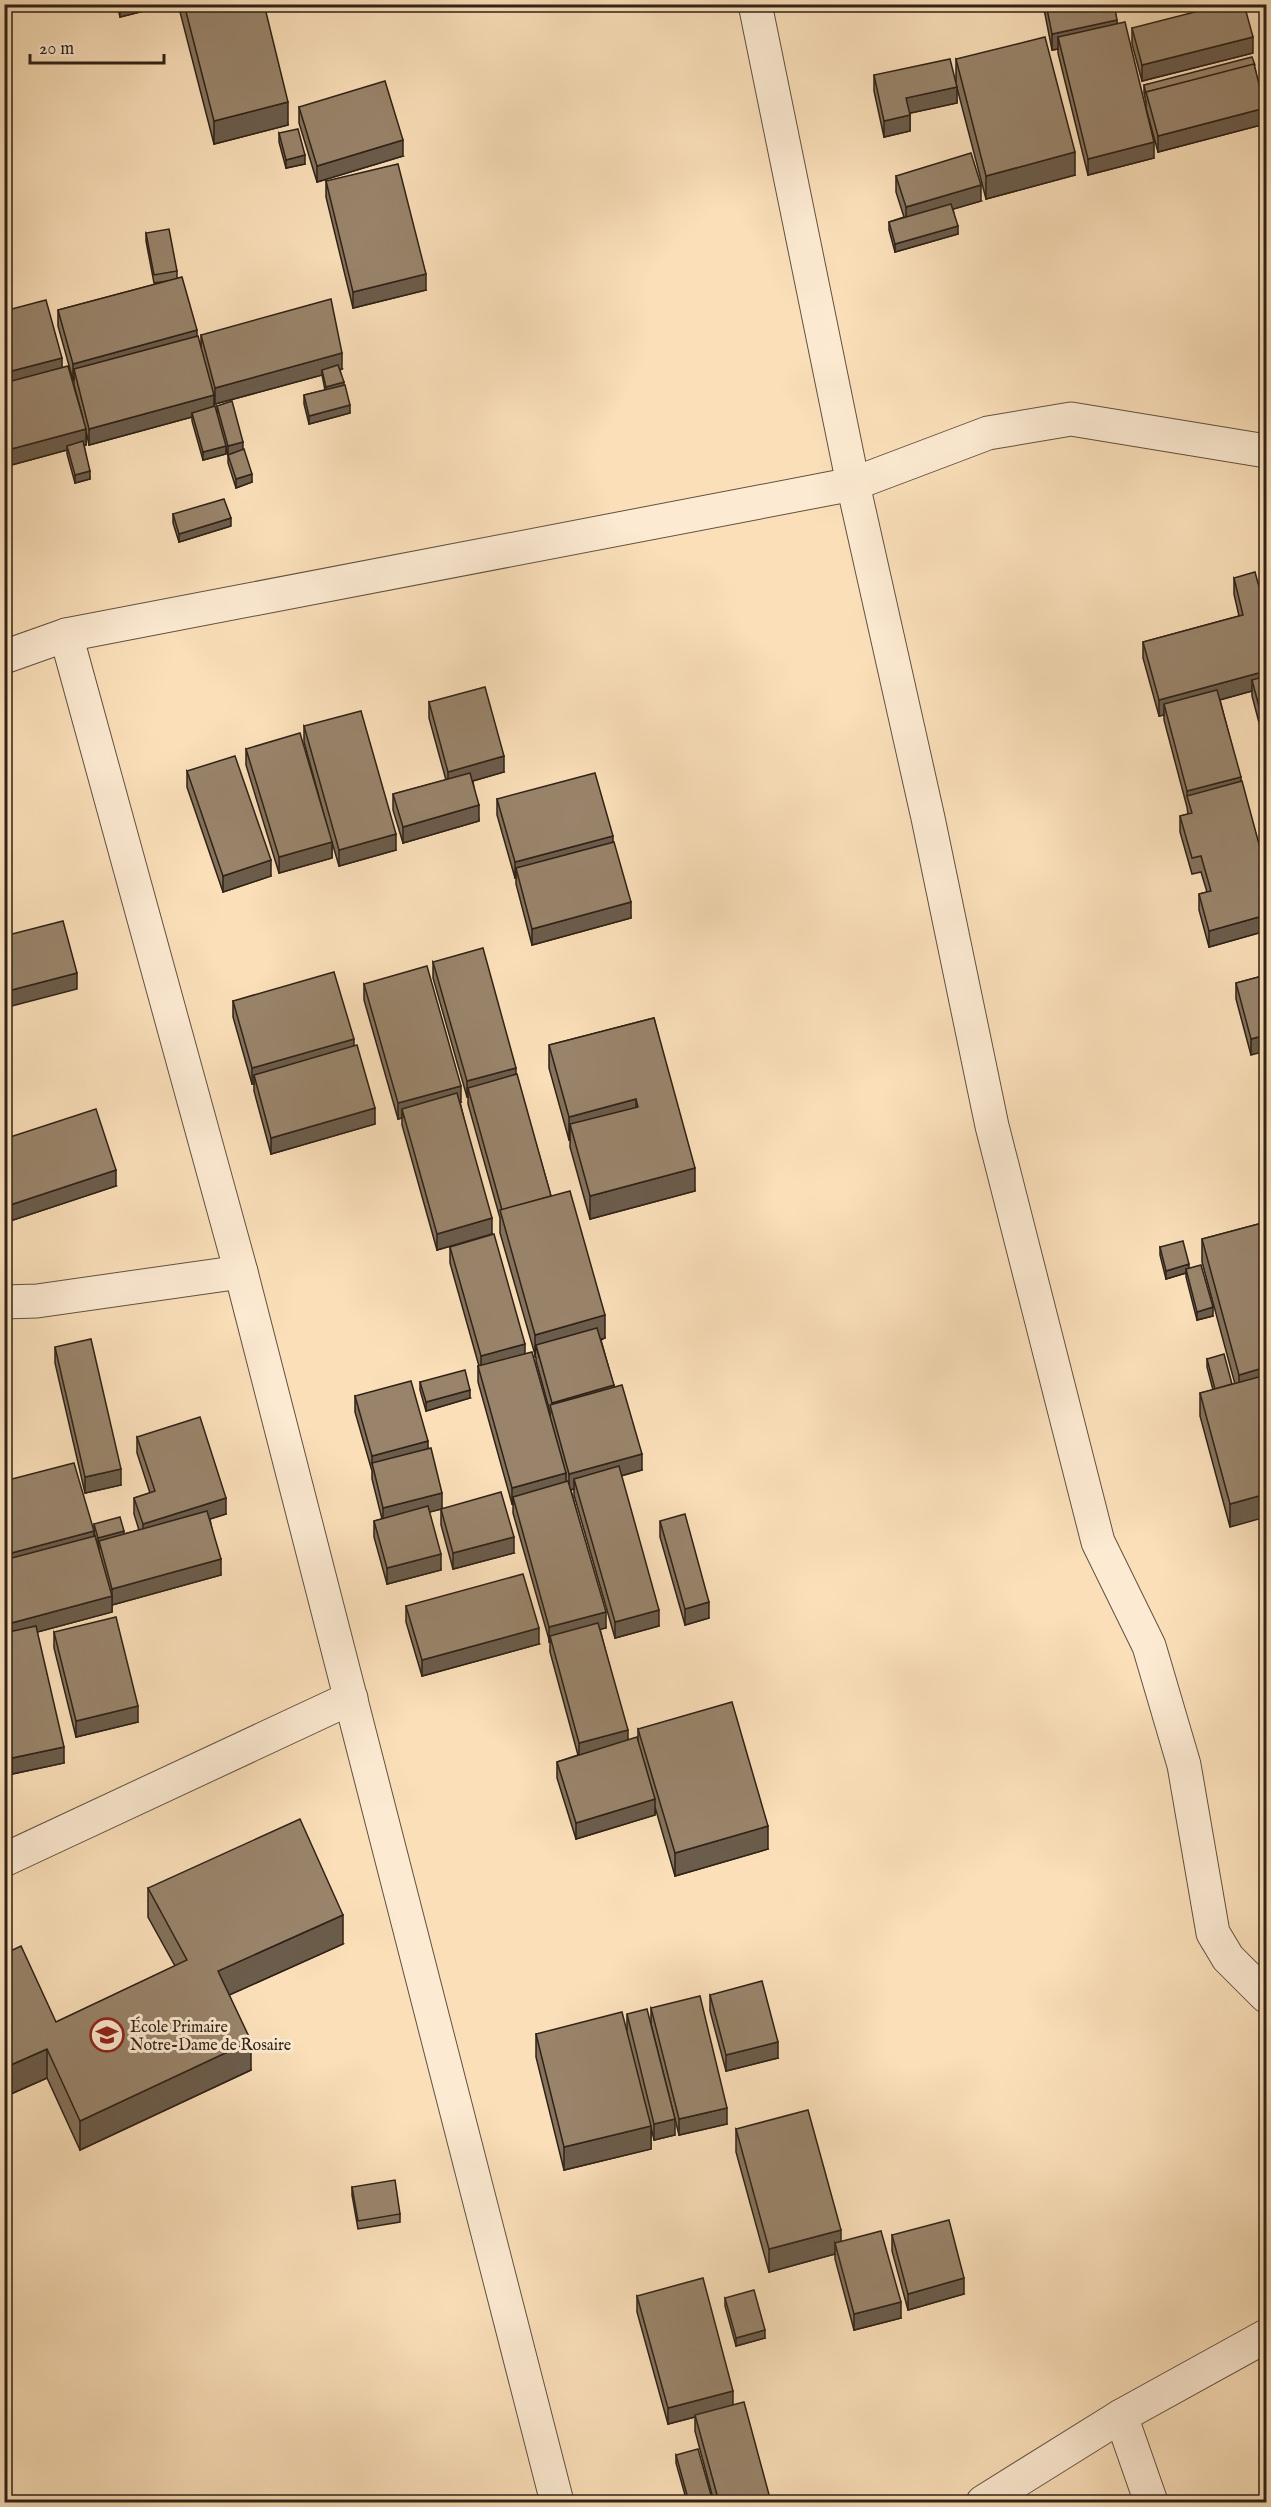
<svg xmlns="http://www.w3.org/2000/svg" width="1271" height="2507" font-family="'IM FELL English',serif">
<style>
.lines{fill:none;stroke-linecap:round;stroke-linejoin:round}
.minor-casing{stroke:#625140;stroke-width:35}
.minor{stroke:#fcead2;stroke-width:33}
.wall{fill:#84725c;stroke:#2f2217;stroke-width:1.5}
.shaded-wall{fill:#6b5c4b;stroke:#2f2217;stroke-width:1.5}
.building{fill:#99846b;stroke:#2f2217;stroke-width:1.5}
.labels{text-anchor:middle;stroke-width:6;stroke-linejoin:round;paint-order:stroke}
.poi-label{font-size:16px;fill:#2f2217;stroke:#fcead2;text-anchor:start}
</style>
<rect width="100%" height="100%" fill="#fadfb9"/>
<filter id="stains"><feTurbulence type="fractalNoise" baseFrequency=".00333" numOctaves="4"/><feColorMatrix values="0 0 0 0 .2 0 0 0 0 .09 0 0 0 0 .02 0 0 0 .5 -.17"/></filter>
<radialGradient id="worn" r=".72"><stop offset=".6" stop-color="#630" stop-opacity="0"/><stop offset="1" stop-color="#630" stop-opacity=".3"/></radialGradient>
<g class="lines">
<defs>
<g id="minor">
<polyline points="755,4 853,484 928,818 992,1126 1098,1542 1149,1646 1184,1765 1213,1933 1228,1958 1266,1996"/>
<polyline points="66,635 241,1272 557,2502"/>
<polyline points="4,657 66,635 853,484 988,433 1071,419 1266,451"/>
<polyline points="4,1302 37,1301 241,1272"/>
<polyline points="4,1860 351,1698"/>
<polyline points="1121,2416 1151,2502"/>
<polyline points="983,2502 1121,2416 1266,2336"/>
</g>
</defs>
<use href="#minor" class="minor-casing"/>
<use href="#minor" class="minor"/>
</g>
<g class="wall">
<polygon points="117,4 164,4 164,6 120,17"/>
<polygon points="180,4 264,4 288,125 214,144 180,12"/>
<polygon points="1043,4 1114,4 1117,23 1154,158 1088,175 1058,53 1058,49 1052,50"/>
<polygon points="1132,28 1253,53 1142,81 1132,44"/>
<polygon points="956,59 1075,175 986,199 956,84 957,103 910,113 910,131 884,137 874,91 874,75 956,82"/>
<polygon points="1255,68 1265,124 1158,152 1146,108 1146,102 1144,93 1144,85"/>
<polygon points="299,107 403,156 317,182 299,123"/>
<polygon points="279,133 305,164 286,168 279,142"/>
<polygon points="896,176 981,201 953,209 958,234 895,252 889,230 889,222 904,217 896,192"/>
<polygon points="326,181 426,290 353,308 326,197"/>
<polygon points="146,233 177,271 177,278 201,348 201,335 342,369 340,370 350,413 309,424 304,404 304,395 325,390 322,375 215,404 214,398 214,407 217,414 217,406 243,449 252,482 236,488 228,463 228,455 226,447 226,454 203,460 192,421 192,417 89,445 86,431 86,445 84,446 90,479 75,483 67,454 67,450 4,467 4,311 62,367 83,418 74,385 74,379 73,380 58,326 58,310 168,281 154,283 146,241"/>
<polygon points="173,514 231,526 179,542 173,523"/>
<polygon points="1234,578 1266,612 1266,749 1252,696 1252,691 1220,700 1241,781 1266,870 1266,931 1209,947 1199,910 1199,894 1207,892 1201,872 1192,874 1180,832 1180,816 1188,814 1187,807 1164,720 1164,715 1159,716 1143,658 1143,642 1239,616 1234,594"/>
<polygon points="429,702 504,772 473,781 479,821 403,843 393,810 393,794 446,780 429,718"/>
<polygon points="304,726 396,850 339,866 332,842 332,858 279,873 246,765 246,749 328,829 304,742"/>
<polygon points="187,771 271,876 223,892 187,787"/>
<polygon points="497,799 613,842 631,918 532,945 516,884 516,878 515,878 497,815"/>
<polygon points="433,962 516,1074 551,1196 605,1338 601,1340 614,1387 642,1470 621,1476 659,1626 615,1638 574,1495 574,1489 571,1490 606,1628 600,1629 628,1740 638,1741 638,1729 768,1849 675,1876 655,1807 655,1815 576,1839 557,1778 557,1762 578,1755 550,1652 550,1643 513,1513 513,1504 512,1504 478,1382 478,1366 479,1366 450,1263 450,1247 525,1354 550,1417 550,1412 536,1361 536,1358 500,1233 500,1218 468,1104 468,1097 467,1097 433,978"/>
<polygon points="1266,975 1251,1055 1236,999 1236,983"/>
<polygon points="364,984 461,1102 460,1102 492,1234 437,1250 402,1125 402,1118 398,1119 364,1000"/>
<polygon points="233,1001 354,1045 375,1124 271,1154 254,1091 254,1084 252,1084 233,1017"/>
<polygon points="654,1018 695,1191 590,1219 570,1147 570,1140 569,1140 549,1068 549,1045"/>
<polygon points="4,1139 116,1186 7,1222 4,1213"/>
<polygon points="1266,1222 1230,1527 1200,1416 1200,1393 1213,1390 1207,1367 1207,1359 1232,1384 1235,1384 1202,1262 1202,1239"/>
<polygon points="1160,1247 1189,1268 1213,1316 1197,1320 1186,1277 1186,1273 1166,1279 1160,1255"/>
<polygon points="55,1347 121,1485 85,1493 55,1363"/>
<polygon points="420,1382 470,1398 426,1411 420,1390"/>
<polygon points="355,1396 428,1448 442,1508 514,1553 453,1569 441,1525 441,1509 429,1512 441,1570 387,1584 374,1537 374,1521 382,1519 372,1479 372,1471 355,1412"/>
<polygon points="137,1437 226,1514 210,1519 221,1575 112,1605 112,1604 112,1612 37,1632 64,1763 12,1774 4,1740 4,1481 94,1536 99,1550 99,1546 98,1546 94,1532 94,1524 124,1534 139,1530 134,1514 134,1498 150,1493 137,1453"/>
<polygon points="660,1521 709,1618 685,1625 660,1537"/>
<polygon points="406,1606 539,1644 422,1676 406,1622"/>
<polygon points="54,1632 138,1722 76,1737 54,1648"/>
<polygon points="148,1888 343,1944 229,1995 251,2070 80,2150 47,2078 4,2097 56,2022 175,1966 148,1917"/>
<polygon points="710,1995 778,2058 726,2071 710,2011"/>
<polygon points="651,2008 727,2124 679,2135 651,2024"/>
<polygon points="627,2014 675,2135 654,2140 651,2127 651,2149 564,2170 536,2057 536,2034 627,2030"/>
<polygon points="736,2129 841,2241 901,2318 854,2330 835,2259 835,2254 769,2272 736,2152"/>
<polygon points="352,2187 400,2214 400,2222 358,2229 352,2195"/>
<polygon points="892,2235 964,2294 908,2310 892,2251"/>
<polygon points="637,2296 733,2405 771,2502 714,2502 695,2431 695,2417 668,2424 637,2312"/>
<polygon points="725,2298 765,2338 736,2346 725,2306"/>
<polygon points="676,2455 713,2502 687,2502 676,2463"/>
</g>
<g class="shaded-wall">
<polygon points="120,4 164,4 164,6 120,17"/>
<polygon points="1117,20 1117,36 1058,37 1058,49 1052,50 1052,34"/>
<polygon points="1253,37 1253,53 1142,81 1142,65"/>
<polygon points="957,87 957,103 906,114 906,98"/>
<polygon points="288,102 288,125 214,144 214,121"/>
<polygon points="1265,108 1265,124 1158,152 1158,136"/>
<polygon points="910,115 910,131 884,137 884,121"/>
<polygon points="403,140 403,156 317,182 317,166"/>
<polygon points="1154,142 1154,158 1088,175 1088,159"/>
<polygon points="1075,152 1075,175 986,199 986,176"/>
<polygon points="305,155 305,164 286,168 286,160"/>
<polygon points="981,185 981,201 906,223 906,207"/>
<polygon points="958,226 958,234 895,252 895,244"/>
<polygon points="426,274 426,290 353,308 353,292"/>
<polygon points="197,330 197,346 74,369 74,379 73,380 73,364"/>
<polygon points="342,353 342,369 323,374 322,370 322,375 215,404 215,388"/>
<polygon points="62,358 62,374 4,389 4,373"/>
<polygon points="344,382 344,390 326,396 326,387"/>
<polygon points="214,395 214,411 192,413 192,417 89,445 89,429"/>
<polygon points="350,405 350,413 309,424 309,416"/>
<polygon points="86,429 86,445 68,450 67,446 67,450 4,467 4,451"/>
<polygon points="243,442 243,450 228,455 228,446"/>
<polygon points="226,446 226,454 203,460 203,452"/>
<polygon points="90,471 90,479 75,483 75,475"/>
<polygon points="252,474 252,482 236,488 236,479"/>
<polygon points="231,518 231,526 179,542 179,534"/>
<polygon points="1266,671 1266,687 1252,680 1252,691 1167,714 1164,704 1164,715 1159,716 1159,700"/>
<polygon points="504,756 504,772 448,788 448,772"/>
<polygon points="1241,777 1241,793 1187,796 1187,791"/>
<polygon points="479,805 479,821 403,843 403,827"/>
<polygon points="396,834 396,850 339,866 339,850"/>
<polygon points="613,836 613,852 516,868 516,878 515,878 515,862"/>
<polygon points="332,842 332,858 279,873 279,857"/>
<polygon points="271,860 271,876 223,892 223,876"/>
<polygon points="631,902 631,918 532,945 532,929"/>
<polygon points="1266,915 1266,931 1209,947 1209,931"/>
<polygon points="77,973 77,989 4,1008 4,992"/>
<polygon points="1266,1035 1266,1051 1251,1055 1251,1039"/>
<polygon points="354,1039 354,1055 254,1075 254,1084 252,1084 252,1068"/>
<polygon points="516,1068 516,1084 468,1088 468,1097 467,1097 467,1081"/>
<polygon points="461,1086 461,1102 404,1117 402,1109 402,1118 398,1119 398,1103"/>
<polygon points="636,1099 636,1122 570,1124 570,1140 569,1140 569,1117"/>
<polygon points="375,1108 375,1124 271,1154 271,1138"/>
<polygon points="695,1168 695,1191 590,1219 590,1196"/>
<polygon points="116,1170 116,1186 7,1222 7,1206"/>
<polygon points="492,1218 492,1234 437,1250 437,1234"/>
<polygon points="1189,1264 1189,1272 1186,1269 1186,1273 1166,1279 1166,1271"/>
<polygon points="1213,1307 1213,1316 1197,1320 1197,1312"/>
<polygon points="605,1315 605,1338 539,1357 536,1345 535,1358 535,1335"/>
<polygon points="525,1344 525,1360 481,1372 481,1356"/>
<polygon points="1266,1367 1266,1390 1239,1398 1239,1375"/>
<polygon points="614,1385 614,1401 552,1412 552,1403"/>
<polygon points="470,1390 470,1398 426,1411 426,1402"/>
<polygon points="428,1441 428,1457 372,1464 372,1456"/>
<polygon points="642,1454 642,1470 577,1488 574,1479 574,1489 569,1490 569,1474"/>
<polygon points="121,1469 121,1485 85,1493 85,1477"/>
<polygon points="566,1473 566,1489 513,1497 513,1504 512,1504 512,1488"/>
<polygon points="442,1493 442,1509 383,1524 383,1508"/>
<polygon points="1266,1494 1266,1517 1230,1527 1230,1504"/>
<polygon points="226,1498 226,1514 143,1540 143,1524"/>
<polygon points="94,1531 94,1547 4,1571 4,1555"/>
<polygon points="124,1531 124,1539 99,1541 98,1546 98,1538"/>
<polygon points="514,1537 514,1553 453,1569 453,1553"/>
<polygon points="441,1554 441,1570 387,1584 387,1568"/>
<polygon points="221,1559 221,1575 112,1605 112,1589"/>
<polygon points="112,1596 112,1612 4,1641 4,1625"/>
<polygon points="709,1602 709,1618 685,1625 685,1609"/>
<polygon points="659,1610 659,1626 615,1638 615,1622"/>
<polygon points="606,1612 606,1628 551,1642 550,1636 549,1643 549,1627"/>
<polygon points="539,1628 539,1644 422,1676 422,1660"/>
<polygon points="138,1706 138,1722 76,1737 76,1721"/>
<polygon points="628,1730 628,1746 579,1759 579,1743"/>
<polygon points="64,1747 64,1763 12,1774 12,1758"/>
<polygon points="655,1799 655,1815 576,1839 576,1823"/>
<polygon points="768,1826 768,1849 675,1876 675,1853"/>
<polygon points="343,1915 343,1944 218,2000 218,1971"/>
<polygon points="251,2041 251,2070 80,2150 80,2121"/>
<polygon points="778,2042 778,2058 726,2071 726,2055"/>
<polygon points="47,2049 47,2078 4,2097 4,2068"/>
<polygon points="727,2108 727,2124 679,2135 679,2119"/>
<polygon points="675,2119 675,2135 654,2140 654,2124"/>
<polygon points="651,2126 651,2149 564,2170 564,2147"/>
<polygon points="841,2230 841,2253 835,2243 835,2254 769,2272 769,2249"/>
<polygon points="964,2278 964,2294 908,2310 908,2294"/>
<polygon points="901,2302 901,2318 854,2330 854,2314"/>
<polygon points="765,2330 765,2338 736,2346 736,2338"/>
<polygon points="733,2391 733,2407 668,2424 668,2408"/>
</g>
<g class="building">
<polygon points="184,4 264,4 288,102 214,121"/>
<polygon points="1046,4 1114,4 1117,20 1052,34"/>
<polygon points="1226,4 1244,4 1253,37 1142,65 1132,28"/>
<polygon points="1125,22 1154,142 1088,159 1058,37"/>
<polygon points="1045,37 1075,152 986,176 956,59"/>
<polygon points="1252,57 1255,65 1146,92 1146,94 1144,85"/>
<polygon points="950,59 957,87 906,98 910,115 884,121 874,75"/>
<polygon points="1254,64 1265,108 1158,136 1146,92"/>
<polygon points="385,81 403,140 317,166 299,107"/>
<polygon points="298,129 305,155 286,160 279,133"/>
<polygon points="971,153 981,185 906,207 896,176"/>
<polygon points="398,164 426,274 353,292 326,181"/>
<polygon points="951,204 958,226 895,244 889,222"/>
<polygon points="169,229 177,271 154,275 146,233"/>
<polygon points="182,277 197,330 73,364 58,310"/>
<polygon points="331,299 342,353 215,388 201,335"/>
<polygon points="46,300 62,358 4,373 4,311"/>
<polygon points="198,336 214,395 89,429 74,369"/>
<polygon points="338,365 344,382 326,387 322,370"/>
<polygon points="68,366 86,429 4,451 4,383"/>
<polygon points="345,385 350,405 309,416 304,395"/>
<polygon points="232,401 243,442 228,446 217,406"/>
<polygon points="215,406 226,446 203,452 192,413"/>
<polygon points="83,441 90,471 75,475 67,446"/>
<polygon points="244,449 252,474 236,479 228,455"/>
<polygon points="224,499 231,518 179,534 173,514"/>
<polygon points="1255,572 1266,612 1266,671 1159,700 1143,642 1243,615 1234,578"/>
<polygon points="1266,676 1266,733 1252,680"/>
<polygon points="485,687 504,756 448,772 429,702"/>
<polygon points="1217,690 1241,777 1187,791 1164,704"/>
<polygon points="361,711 396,834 339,850 304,726"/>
<polygon points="300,733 332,842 279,857 246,749"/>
<polygon points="235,756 271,860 223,876 187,771"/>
<polygon points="470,773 479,805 403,827 393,794"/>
<polygon points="595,773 613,836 515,862 497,799"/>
<polygon points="1242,781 1266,870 1266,915 1209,931 1199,894 1211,891 1201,856 1192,858 1180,816 1192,813 1187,796"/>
<polygon points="614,842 631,902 532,929 516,868"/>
<polygon points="63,921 77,973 4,992 4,936"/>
<polygon points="483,948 516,1068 467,1081 433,962"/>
<polygon points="427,966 461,1086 398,1103 364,984"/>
<polygon points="334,972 354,1039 252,1068 233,1001"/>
<polygon points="1266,975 1266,1035 1251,1039 1236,983"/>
<polygon points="654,1018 695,1168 590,1196 570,1124 638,1107 636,1099 569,1117 549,1045"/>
<polygon points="357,1045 375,1108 271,1138 254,1075"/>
<polygon points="517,1074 551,1196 502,1210 468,1088"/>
<polygon points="457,1093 492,1218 437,1234 402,1109"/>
<polygon points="96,1109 116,1170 7,1206 4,1197 4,1139"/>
<polygon points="570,1191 605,1315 535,1335 500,1210"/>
<polygon points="1266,1222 1266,1367 1239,1375 1202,1239"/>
<polygon points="494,1234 525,1344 481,1356 450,1247"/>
<polygon points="1183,1241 1189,1264 1166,1271 1160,1247"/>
<polygon points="1201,1265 1213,1307 1197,1312 1186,1269"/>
<polygon points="597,1328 614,1385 552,1403 536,1345"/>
<polygon points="91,1339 121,1469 85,1477 55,1347"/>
<polygon points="532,1352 566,1473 512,1488 478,1366"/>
<polygon points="1224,1354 1232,1384 1215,1389 1207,1359"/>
<polygon points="465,1370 470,1390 426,1402 420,1382"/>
<polygon points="1266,1375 1266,1494 1230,1504 1200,1393"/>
<polygon points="411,1381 428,1441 372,1456 355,1396"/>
<polygon points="622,1385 642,1454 569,1474 550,1405"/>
<polygon points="200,1417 226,1498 143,1524 134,1498 155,1491 137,1437"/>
<polygon points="431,1448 442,1493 383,1508 372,1463"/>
<polygon points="74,1463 94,1531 4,1555 4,1481"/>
<polygon points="619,1466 659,1610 615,1622 574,1479"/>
<polygon points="568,1481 606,1612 549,1627 513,1497"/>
<polygon points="501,1492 514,1537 453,1553 441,1509"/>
<polygon points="428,1506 441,1554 387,1568 374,1521"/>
<polygon points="207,1511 221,1559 112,1589 99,1541"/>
<polygon points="685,1514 709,1602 685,1609 660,1521"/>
<polygon points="120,1517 124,1531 98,1538 94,1524"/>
<polygon points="95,1536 112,1596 4,1625 4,1560"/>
<polygon points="523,1574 539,1628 422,1660 406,1606"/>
<polygon points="116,1617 138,1706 76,1721 54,1632"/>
<polygon points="598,1623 628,1730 579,1743 550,1636"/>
<polygon points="36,1626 64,1747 12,1758 4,1724 4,1633"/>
<polygon points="732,1702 768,1826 675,1853 638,1729"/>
<polygon points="637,1737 655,1799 576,1823 557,1762"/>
<polygon points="300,1819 343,1915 218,1971 251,2041 80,2121 47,2049 4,2068 4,1954 21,1946 56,2022 187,1960 148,1888"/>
<polygon points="762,1981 778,2042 726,2055 710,1995"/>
<polygon points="700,1996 727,2108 679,2119 651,2008"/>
<polygon points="647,2009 675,2119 654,2124 627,2014"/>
<polygon points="622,2012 651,2126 564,2147 536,2034"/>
<polygon points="808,2110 841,2230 769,2249 736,2129"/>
<polygon points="395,2180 400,2214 358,2221 352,2187"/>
<polygon points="949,2220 964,2278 908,2294 892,2235"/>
<polygon points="881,2231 901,2302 854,2314 835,2243"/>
<polygon points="703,2278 733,2391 668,2408 637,2296"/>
<polygon points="754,2290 765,2330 736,2338 725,2298"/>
<polygon points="744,2402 771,2502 719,2502 695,2415"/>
<polygon points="698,2449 713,2502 689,2502 676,2455"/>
</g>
<defs>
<symbol id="school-ring" viewBox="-11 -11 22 22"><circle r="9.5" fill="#fcead2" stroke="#8f2418" stroke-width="1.5"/><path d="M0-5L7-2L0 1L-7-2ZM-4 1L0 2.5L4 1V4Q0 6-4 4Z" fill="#8f2418"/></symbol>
</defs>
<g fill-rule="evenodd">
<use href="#school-ring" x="88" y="2016" width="38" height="38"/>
</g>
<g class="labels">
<g class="poi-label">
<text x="130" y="2032">École Primaire<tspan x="130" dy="18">Notre-Dame de Rosaire</tspan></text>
</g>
</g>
<rect width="1271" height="2507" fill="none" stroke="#fadfb9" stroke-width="24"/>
<rect x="6" y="6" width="1259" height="2495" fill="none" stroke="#2f2217" stroke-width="3"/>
<rect x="12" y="12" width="1247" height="2483" fill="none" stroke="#2f2217" stroke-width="1.5"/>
<path d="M30 54v9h134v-9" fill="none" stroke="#2f2217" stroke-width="3"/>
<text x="39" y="54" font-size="18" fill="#2f2217" stroke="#fcead2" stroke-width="4.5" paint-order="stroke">20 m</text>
<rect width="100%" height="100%" filter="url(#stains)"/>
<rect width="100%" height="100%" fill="url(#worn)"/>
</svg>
